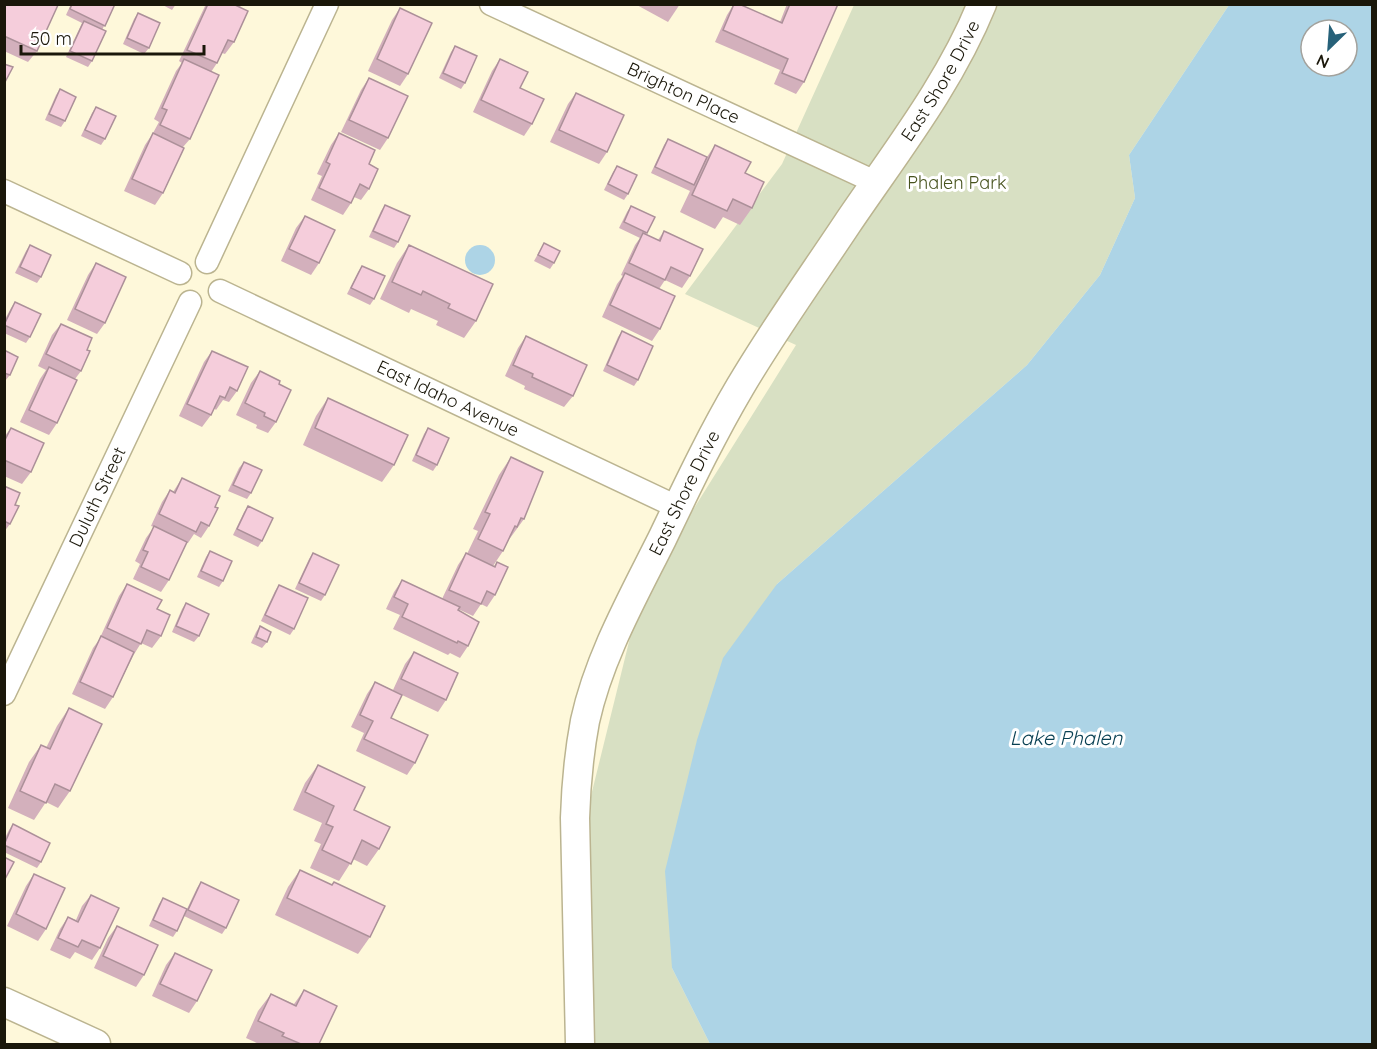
<svg xmlns="http://www.w3.org/2000/svg" width="1377" height="1049" font-family="Quicksand,sans-serif">
<style>
.green{fill:#d8e0c3}
.water{fill:#add4e6;fill-rule:evenodd}
.lines{fill:none;stroke-linecap:round;stroke-linejoin:round}
.minor-casing{stroke:#bbb490;stroke-width:25}
.tertiary-casing{stroke:#bbb490;stroke-width:31}
.minor{stroke:#fff;stroke-width:22}
.tertiary{stroke:#fff;stroke-width:28}
.wall{fill:#d3b0bc}
.building{fill:#f5cddb;stroke:#ac9099;stroke-width:1.5}
.labels{text-anchor:middle;stroke-width:6;stroke-linejoin:round;paint-order:stroke}
.street-label{font-size:18px;fill:#1a170a;stroke:#fff}
.park-label{font-size:18px;fill:#47531e;stroke:#fff}
.water-label{font-size:20px;font-style:italic;fill:#073f52;stroke:#fff}
</style>
<rect width="100%" height="100%" fill="#fef8da"/>
<polygon class="green" points="854,5 1229,5 1129,155 1135,198 1100,275 1027,365 777,584 672,968 710,1044 595,1044 588,808 641,593 796,345 685,294 782,164"/>
<g class="water">
<path d="M 1229,5 L 1372,5 L 1372,1044 L 710,1044 L 672,968 L 665,871 L 697,740 L 723,658 L 777,584 L 1027,365 L 1100,275 L 1135,198 L 1129,155 ZM 1311,30 L 1347,30 L 1347,66 L 1311,66 Z"/>
<circle cx="480" cy="260" r="15"/>
</g>
<g class="lines">
<defs>
<g id="minor">
<path id="s1" d="M 491,4 L 875,182"/>
<polyline points="4,191 180,273"/>
<polyline points="207,262 327,4"/>
<path id="s2" d="M 220,291 L 677,507"/>
<path id="s3" d="M 4,694 L 190,302"/>
</g>
<g id="tertiary">
<polyline points="4,1002 96,1044"/>
<path id="s4" d="M 580,1044 L 575,818 C 576,785 579,753 585,721 C 599,657 633,597 662,539 C 687,487 711,436 740,387 C 773,331 811,278 847,224 C 895,153 949,85 982,4"/>
</g>
</defs>
<use href="#minor" class="minor-casing"/>
<use href="#tertiary" class="tertiary-casing"/>
<use href="#minor" class="minor"/>
<use href="#tertiary" class="tertiary"/>
</g>
<g class="wall">
<polygon points="4,4 37,51 28,62 4,51"/>
<polygon points="71,4 115,4 102,30 92,61 88,67 66,57 82,23 66,15"/>
<polygon points="161,4 176,4 172,10"/>
<polygon points="206,4 242,4 240,7 234,42 225,54 222,53 217,63 211,72 190,139 183,147 163,193 155,205 124,191 145,145 153,133 159,122 154,119 176,71 182,63 179,61"/>
<polygon points="635,4 680,4 668,22"/>
<polygon points="734,4 780,22 787,4 838,4 804,82 796,94 774,84 780,70 715,42 727,15"/>
<polygon points="400,8 408,74 400,86 368,71 392,20"/>
<polygon points="138,13 149,48 144,54 123,44 134,19"/>
<polygon points="455,46 465,83 461,89 439,78 451,52"/>
<polygon points="500,59 520,88 532,124 524,136 473,112 492,71"/>
<polygon points="369,78 388,138 380,150 341,132 361,90"/>
<polygon points="60,89 65,121 61,127 45,120 56,95"/>
<polygon points="576,93 607,152 599,164 550,142 568,104"/>
<polygon points="96,107 105,139 101,145 81,136 92,113"/>
<polygon points="339,133 369,164 369,189 361,200 354,197 351,203 343,215 311,200 322,176 317,174 331,145"/>
<polygon points="668,139 707,157 715,145 745,173 752,208 740,225 723,217 715,229 680,212 690,191 651,173 664,145"/>
<polygon points="617,166 628,194 624,200 604,190 613,172"/>
<polygon points="385,205 398,242 394,248 369,237 381,211"/>
<polygon points="631,206 655,217 646,234 658,240 664,231 690,276 682,288 665,280 659,289 660,329 652,341 602,317 617,284 623,276 621,275 635,245 640,238 619,228 627,212"/>
<polygon points="305,216 319,263 311,275 281,261 296,228"/>
<polygon points="544,243 554,263 550,269 534,261"/>
<polygon points="30,245 41,277 37,283 15,273 26,251"/>
<polygon points="409,245 476,321 464,338 436,325 438,321 411,309 409,313 380,299 397,263"/>
<polygon points="96,263 105,323 97,334 67,320 88,275"/>
<polygon points="362,266 374,299 370,305 347,294 358,272"/>
<polygon points="15,302 30,337 26,343 4,333 4,321 11,308"/>
<polygon points="61,324 87,350 81,371 75,379 57,423 49,435 20,422 40,379 46,370 38,366 52,335"/>
<polygon points="622,331 638,380 634,386 603,371 618,337"/>
<polygon points="526,336 573,396 564,407 524,389 525,386 505,376 518,348"/>
<polygon points="4,350 10,375 5,381 4,381"/>
<polygon points="212,351 237,391 229,402 223,400 216,410 214,408 211,415 202,427 179,416 204,362"/>
<polygon points="260,371 279,384 276,422 268,433 256,428 257,425 236,415 251,383"/>
<polygon points="328,398 394,465 382,482 303,445 316,416"/>
<polygon points="11,428 31,472 22,484 4,476 4,437"/>
<polygon points="428,428 437,465 433,471 412,461 424,434"/>
<polygon points="511,457 524,519 508,541 503,551 493,566 494,566 497,562 495,595 487,607 481,604 473,616 458,609 468,646 460,658 450,653 448,655 393,629 400,615 386,609 394,592 402,580 442,599 458,565 466,553 467,554 478,531 473,529 499,475"/>
<polygon points="244,462 251,493 247,499 228,491 239,468"/>
<polygon points="182,478 215,507 209,526 201,538 194,534 188,543 186,543 169,580 161,592 133,579 140,564 135,561 146,538 154,527 151,526 162,502 170,490 173,492"/>
<polygon points="4,486 15,505 10,524 4,532"/>
<polygon points="248,506 262,541 258,547 233,535 244,512"/>
<polygon points="210,551 223,581 219,587 197,577 206,557"/>
<polygon points="313,553 325,595 321,601 295,589 309,559"/>
<polygon points="127,584 157,609 161,636 152,648 141,643 133,656 113,697 105,709 72,694 93,648 99,640 119,596"/>
<polygon points="279,585 294,629 290,635 261,621 275,591"/>
<polygon points="186,603 199,636 194,642 172,632 182,609"/>
<polygon points="260,626 267,642 262,648 251,643 256,632"/>
<polygon points="414,652 446,700 438,712 402,695 391,718 415,763 407,775 356,751 364,733 351,727 367,694 375,682 393,690 405,664"/>
<polygon points="69,708 70,791 58,808 46,802 34,820 8,808 29,762 41,745 46,748 57,726"/>
<polygon points="318,765 354,810 379,849 367,866 353,859 339,881 310,868 321,844 314,841 322,823 293,810 305,783"/>
<polygon points="13,824 41,862 37,868 4,852 4,840 9,830"/>
<polygon points="300,870 332,885 370,937 358,954 275,915 288,887"/>
<polygon points="34,874 46,929 38,941 7,926 26,886"/>
<polygon points="201,882 226,928 222,934 184,916 177,931 173,937 149,926 159,904 163,898 187,909 197,888"/>
<polygon points="91,895 100,948 92,960 75,952 70,959 50,950 60,929 68,917 76,920 82,906"/>
<polygon points="117,926 144,975 136,987 94,968 108,938"/>
<polygon points="175,953 197,1001 189,1013 152,996 166,965"/>
<polygon points="304,990 319,1044 259,1044 246,1038 258,1011 271,994 294,1004"/>
</g>
<g class="building">
<polygon points="4,4 58,5 37,51 4,36"/>
<polygon points="72,4 115,4 105,26 70,9"/>
<polygon points="208,4 233,4 248,11 234,42 228,40 217,63 187,50"/>
<polygon points="734,4 739,4 782,23 790,4 838,4 804,82 782,73 788,59 723,30"/>
<polygon points="400,8 432,23 408,74 377,59"/>
<polygon points="138,13 160,23 149,48 127,38"/>
<polygon points="84,21 106,31 92,61 70,51"/>
<polygon points="455,46 477,56 465,83 443,73"/>
<polygon points="184,59 219,75 190,139 160,125 167,110 162,108"/>
<polygon points="500,59 528,72 520,88 544,99 532,124 481,100"/>
<polygon points="4,64 13,67 4,84"/>
<polygon points="369,78 408,96 388,138 349,120"/>
<polygon points="60,89 76,97 65,121 49,114"/>
<polygon points="576,93 624,115 607,152 559,130"/>
<polygon points="96,107 116,116 105,139 85,130"/>
<polygon points="153,133 184,148 163,193 132,179"/>
<polygon points="339,133 375,150 369,164 378,169 369,189 360,184 351,203 319,188 330,164 326,162"/>
<polygon points="668,139 707,157 694,185 655,167"/>
<polygon points="715,145 751,162 745,173 764,182 752,208 733,199 727,211 692,195"/>
<polygon points="617,166 637,175 628,194 608,184"/>
<polygon points="385,205 410,216 398,242 373,231"/>
<polygon points="631,206 655,217 647,233 624,222"/>
<polygon points="305,216 335,230 319,263 289,249"/>
<polygon points="664,231 703,249 690,276 671,267 665,280 629,263 643,233 660,241"/>
<polygon points="544,243 560,251 554,263 538,255"/>
<polygon points="30,245 51,255 41,277 20,267"/>
<polygon points="409,245 493,284 476,321 448,308 450,304 423,291 421,295 392,282"/>
<polygon points="96,263 126,277 105,323 75,309"/>
<polygon points="362,266 385,276 374,299 351,288"/>
<polygon points="625,273 675,296 660,329 610,305"/>
<polygon points="15,302 41,314 30,337 4,325"/>
<polygon points="61,324 92,338 87,350 90,351 81,371 46,354"/>
<polygon points="622,331 653,346 638,380 607,365"/>
<polygon points="526,336 587,365 573,396 532,377 533,374 513,365"/>
<polygon points="4,350 18,357 10,375 4,373"/>
<polygon points="212,351 248,367 237,391 230,387 225,398 220,396 211,415 187,404"/>
<polygon points="49,367 77,380 57,423 29,410"/>
<polygon points="260,371 280,381 279,384 291,390 276,422 264,416 265,413 245,403"/>
<polygon points="328,398 408,435 394,465 315,428"/>
<polygon points="11,428 44,443 31,472 4,460 4,442"/>
<polygon points="428,428 449,438 437,465 416,455"/>
<polygon points="511,457 543,472 524,519 521,518 517,527 515,526 503,551 478,539 490,514 485,512"/>
<polygon points="244,462 262,470 251,493 233,485"/>
<polygon points="182,478 220,496 215,507 218,508 209,526 201,522 196,532 159,514 170,490 175,493"/>
<polygon points="4,486 20,493 15,505 19,506 10,524 4,521"/>
<polygon points="248,506 273,518 262,541 237,529"/>
<polygon points="154,526 187,542 169,580 141,567 148,552 143,550"/>
<polygon points="210,551 232,561 223,581 201,571"/>
<polygon points="313,553 339,565 325,595 299,583"/>
<polygon points="466,553 495,567 497,562 508,567 495,595 487,591 481,604 449,590"/>
<polygon points="402,580 460,607 458,610 479,622 468,646 458,641 457,643 402,617 408,604 394,597"/>
<polygon points="127,584 162,600 157,609 170,615 161,636 147,630 141,644 107,628"/>
<polygon points="279,585 308,598 294,629 265,615"/>
<polygon points="186,603 209,614 199,636 176,626"/>
<polygon points="260,626 271,632 267,642 256,637"/>
<polygon points="101,636 134,652 113,697 80,682"/>
<polygon points="414,652 458,673 446,700 401,679"/>
<polygon points="375,682 402,695 391,718 428,735 415,763 364,739 373,721 360,715"/>
<polygon points="69,708 102,724 70,791 55,784 46,803 20,791 41,745 50,749"/>
<polygon points="318,765 365,787 354,810 390,827 379,849 362,840 351,864 322,850 333,827 326,824 334,806 305,792"/>
<polygon points="13,824 50,843 41,862 4,845"/>
<polygon points="4,857 14,862 4,881"/>
<polygon points="300,870 332,885 334,882 385,906 370,937 287,898"/>
<polygon points="34,874 65,888 46,929 16,914"/>
<polygon points="201,882 239,900 226,928 188,910"/>
<polygon points="91,895 119,908 100,948 82,940 78,947 58,938 68,917 78,922"/>
<polygon points="163,898 187,909 177,931 153,920"/>
<polygon points="117,926 158,945 144,975 103,956"/>
<polygon points="175,953 212,970 197,1001 160,984"/>
<polygon points="304,990 337,1006 319,1044 301,1044 282,1036 284,1033 258,1021 271,994 296,1006"/>
</g>
<g class="labels">
<g class="street-label">
<text dy="6" stroke="none"><textPath href="#s4" startOffset="1059">East Shore Drive</textPath></text>
<text dy="6" stroke="none"><textPath href="#s1" startOffset="212">Brighton Place</textPath></text>
<text dy="6" stroke="none"><textPath href="#s2" startOffset="252">East Idaho Avenue</textPath></text>
<text dy="6" stroke="none"><textPath href="#s4" startOffset="573">East Shore Drive</textPath></text>
<text dy="6" stroke="none"><textPath href="#s3" startOffset="218">Duluth Street</textPath></text>
</g>
<g class="park-label">
<text x="957" y="189">Phalen Park</text>
</g>
<g class="water-label">
<text x="1066" y="745">Lake Phalen</text>
</g>
</g>
<rect width="1377" height="1049" fill="none" stroke="#1a170a" stroke-width="12"/>
<g transform="translate(1329 48) rotate(205)"><circle r="28" fill="#ffffff" stroke="#a3a29d" stroke-width="1.5"/>
<path d="M0-4.5L10 22L0 15L-10 22Z" fill="#266179"/>
<text y="-9" font-size="16" font-weight="bold" text-anchor="middle" fill="#1a170a">N</text>
</g>
<path d="M21 45v9h183v-9" fill="none" stroke="#1a170a" stroke-width="3"/>
<text x="30" y="45" font-size="18" fill="#1a170a" stroke="#ffffff" stroke-width="4.5" paint-order="stroke">50 m</text>
</svg>
